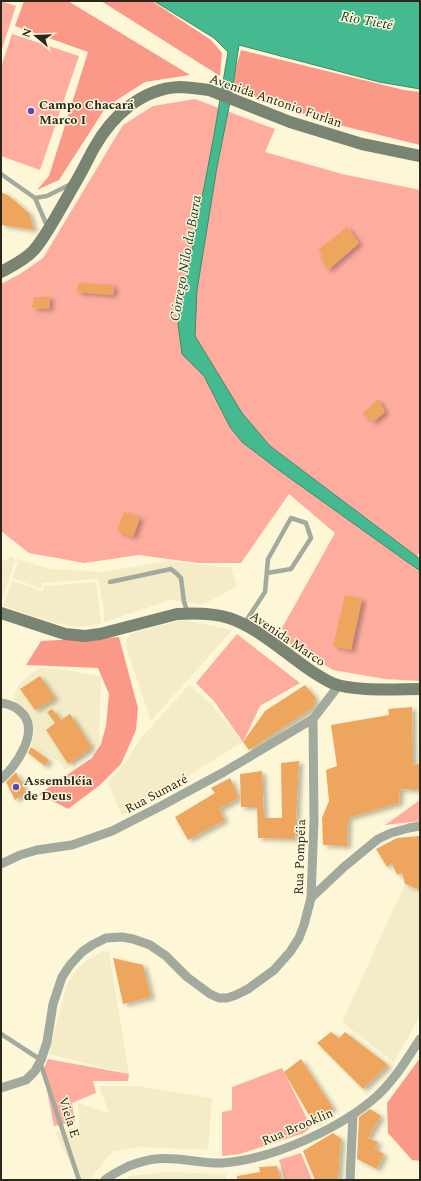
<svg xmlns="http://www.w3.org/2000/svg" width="421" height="1181" font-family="Spectral,serif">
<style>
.built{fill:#f4ecc6}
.green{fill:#feac9e}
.forest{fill:#fb9988}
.water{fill:#45b98f;stroke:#3d8d6c}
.building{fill:#eea65f;filter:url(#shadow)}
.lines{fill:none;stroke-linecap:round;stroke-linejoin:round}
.lane{stroke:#a2a99d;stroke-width:4.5}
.street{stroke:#a2a99d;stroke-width:9}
.secondary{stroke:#7a8473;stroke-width:12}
.poi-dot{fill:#6044bd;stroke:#fdf7d8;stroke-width:1.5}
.labels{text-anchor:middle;stroke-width:3;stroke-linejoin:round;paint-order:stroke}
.street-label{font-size:13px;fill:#2a271c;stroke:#fdf7d8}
.poi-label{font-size:13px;font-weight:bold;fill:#2a271c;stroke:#fdf7d8;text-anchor:start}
.water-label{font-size:14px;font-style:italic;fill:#144433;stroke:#fdf7d8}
</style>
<defs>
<filter id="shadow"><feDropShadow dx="4" dy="2.5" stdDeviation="2" flood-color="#0004"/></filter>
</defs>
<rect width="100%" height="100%" fill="#fdf7d8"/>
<g class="built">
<polygon points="11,556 15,560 1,603 1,560 7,561"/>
<polygon points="19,560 51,569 103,572 167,561 224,567 231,567 237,587 202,605 171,600 104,622 104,609 98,579 43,583 40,588 12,578"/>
<polygon points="12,581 43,591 44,586 96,582 101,624 77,627 52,622 3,606"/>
<polygon points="183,620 232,630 151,721 125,644 131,633"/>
<polygon points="39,668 67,670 101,677 99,744 65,770 60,762 31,746 33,732 32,723 25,709 13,699 18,685 29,675"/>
<polygon points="189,685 209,702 243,742 122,816 108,782 125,763 140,739"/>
<polygon points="405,884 420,891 420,1016 394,1062 342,1022"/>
<polygon points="109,951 129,1074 49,1054 66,987 77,969 87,960 101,952"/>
<polygon points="99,1086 138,1086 212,1098 208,1150 139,1147 112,1152 89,1180 76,1180 77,1178 55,1132 79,1126 78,1103 109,1113"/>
<polygon points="167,1172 226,1174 226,1180 125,1180 130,1176"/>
</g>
<g class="green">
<polygon points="1,1 16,6 1,52"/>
<polygon points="12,34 79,56 40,170 1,156 1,67"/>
<polygon points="195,99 275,129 265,152 342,174 420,190 420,550 413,567 420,572 420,681 385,679 333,670 290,644 282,628 335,533 289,494 241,563 198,563 139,555 84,563 29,553 1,531 1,284 20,274 43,258 123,125 153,106"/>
<polygon points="237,634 300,683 260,706 243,742 214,701 196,683"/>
<polygon points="420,800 420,821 385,825"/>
<polygon points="48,1059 129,1074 128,1081 93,1081 96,1093 72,1103 75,1122 54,1126 43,1070"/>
<polygon points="282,1068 311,1127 304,1133 240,1154 222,1156 222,1112 232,1110 232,1087"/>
<polygon points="301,1153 312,1180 285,1180 279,1160"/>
</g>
<g class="forest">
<polygon points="24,1 68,1 190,75 145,82 106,107 59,180 37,190 49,176 88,52 15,26"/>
<polygon points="101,1 152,1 211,40 222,53 220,76"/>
<polygon points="241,50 404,90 420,92 420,145 327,122 230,88"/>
<polygon points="119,637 138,708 136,730 121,764 100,785 68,809 39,794 92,758 101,744 106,726 109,694 98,668 26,665 41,641"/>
<polygon points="420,1058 420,1161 412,1160 388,1133 387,1103"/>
</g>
<polygon class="water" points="154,1 420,1 420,89 379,82 239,45 232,92 217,167 204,247 197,290 195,336 242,413 270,446 420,559 420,571 280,471 242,442 230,427 204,376 182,354 178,324 214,135 228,52 214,38"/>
<g class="building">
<polygon points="1,192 9,196 29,213 34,230 1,225"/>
<polygon points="347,227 359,243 328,270 320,257 322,255 318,250"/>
<polygon points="78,283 114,285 113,295 77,292"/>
<polygon points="34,297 50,297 49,309 32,308"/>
<polygon points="378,399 385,412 373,422 362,414"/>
<polygon points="124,512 140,517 133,537 117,531"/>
<polygon points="345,595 362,599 351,650 333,646"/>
<polygon points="40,676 55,698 35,710 20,689"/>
<polygon points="305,685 315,697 314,707 249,750 243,742 265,711"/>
<polygon points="412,707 413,765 420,764 420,788 418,790 400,789 399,803 348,818 347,846 323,845 322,818 329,801 326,770 337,766 331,725 389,715 388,709"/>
<polygon points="52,709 61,720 70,714 92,748 68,764 46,730 55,723 47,712"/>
<polygon points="31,747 49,760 45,766 28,753"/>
<polygon points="299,761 295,839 258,838 257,807 241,807 240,774 262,771 264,818 282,818 281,763"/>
<polygon points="16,772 26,792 15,800 6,782"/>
<polygon points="230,778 239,798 219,809 225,820 188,840 175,817 215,793 211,788"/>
<polygon points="420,836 420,890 405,884 402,873 397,875 392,863 387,867 376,849 397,838"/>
<polygon points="113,958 143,965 151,997 123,1004"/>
<polygon points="331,1032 339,1038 345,1032 388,1065 363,1089 317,1043"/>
<polygon points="301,1059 333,1108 313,1122 284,1072"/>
<polygon points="370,1109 381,1116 368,1138 378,1142 375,1149 384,1154 377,1169 357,1159 359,1117"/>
<polygon points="333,1133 341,1139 338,1180 315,1180 303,1151"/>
<polygon points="277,1166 281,1180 237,1180 237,1176 260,1172 259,1167"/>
</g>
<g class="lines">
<g class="lane">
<polyline points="1,174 35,198 48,228"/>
<polyline points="35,198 47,196 71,184"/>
<polyline points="110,582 171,569 176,573 181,578 184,602 188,613"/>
<polyline points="244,624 265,592 268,559 291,518 306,523 311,538 291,569 267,573"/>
<polyline points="1,1034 41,1060"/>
<polyline points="40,1062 79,1180"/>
</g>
<g class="street">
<path d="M 1,703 C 10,704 17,707 23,714 C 39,733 16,766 1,779"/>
<polyline points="1,864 20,855 37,850 72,845 112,831 161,806 224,772 313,719"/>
<polyline points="311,898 344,867 378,839 391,833 409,828 420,826"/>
<polyline points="1,1088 26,1080 35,1071 41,1060 47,1042 53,1004 62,977 70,965 82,952 92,945 106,938 122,937 133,939 150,945 166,956 187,977 210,994 219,998 227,998 236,995 248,989 274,970 290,952 299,938 304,925 311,898 314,820 313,719 339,685"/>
<path d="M 105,1180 C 112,1174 121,1170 129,1166 C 137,1163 146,1160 155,1159 C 177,1156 200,1164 222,1163 C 271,1160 342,1128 378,1095 C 395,1079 408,1058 420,1039"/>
<polyline points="350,1180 353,1115"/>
</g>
<g class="secondary">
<path d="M 1,272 C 12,266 25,260 34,250 C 43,240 50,227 57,215 C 64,203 70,192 77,180 C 83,170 88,159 94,148 C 112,116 141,89 179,87 C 189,87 199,89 209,90 L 290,122 L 362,144 L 420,156"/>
<path d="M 1,613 L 65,634 L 85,636 L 100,634 L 177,614 C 194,613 213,613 229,618 C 248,624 268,639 284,651 C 299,662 314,675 332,683 C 354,692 395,689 420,689"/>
</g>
</g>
<g class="poi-dot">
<circle cx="31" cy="111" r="4"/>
<circle cx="16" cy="787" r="4"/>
</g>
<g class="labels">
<g class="street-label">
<text transform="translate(276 100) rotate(19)" y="5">Avenida Antonio Furlan</text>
<text transform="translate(288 638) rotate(34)" y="5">Avenida Marco</text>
<text transform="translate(156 793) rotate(-28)" y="5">Rua Sumaré</text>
<text transform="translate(299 857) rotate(-88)" y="5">Rua Pompéia</text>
<text transform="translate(70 1117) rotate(72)" y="5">Viela E</text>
<text transform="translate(297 1126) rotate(-23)" y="5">Rua Brooklin</text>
</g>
<g class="poi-label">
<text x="39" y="109">Campo Chacará<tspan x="39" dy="15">Marco I</tspan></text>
<text x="24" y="785">Assembléia<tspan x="24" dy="15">de Deus</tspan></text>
</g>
<g class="water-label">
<text transform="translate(367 20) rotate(10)" y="5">Rio Tietê</text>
<text transform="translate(185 258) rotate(-80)" y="5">Córrego Nilo da Barra</text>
</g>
</g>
<rect width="421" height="1181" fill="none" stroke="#2a271c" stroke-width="4"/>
<g transform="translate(36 36) rotate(289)" stroke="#fdf7d8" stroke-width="3" paint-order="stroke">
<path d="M0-3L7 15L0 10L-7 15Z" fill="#2a271c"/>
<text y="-6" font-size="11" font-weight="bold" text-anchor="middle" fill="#2a271c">N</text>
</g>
</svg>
